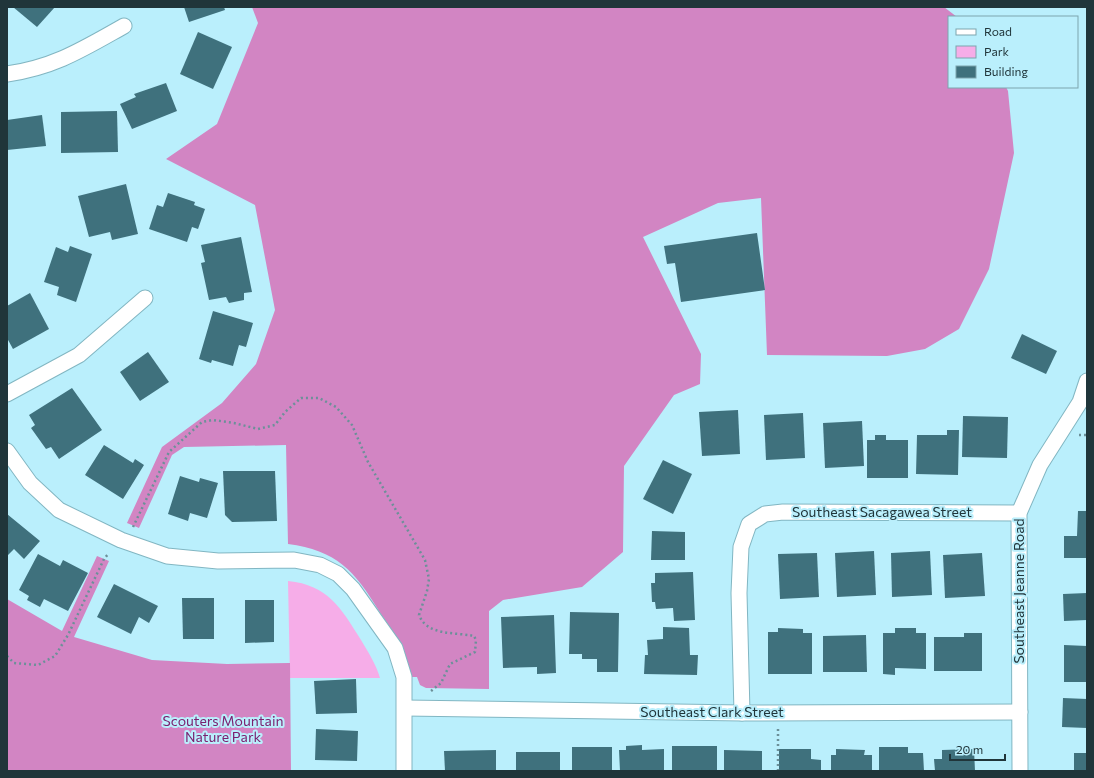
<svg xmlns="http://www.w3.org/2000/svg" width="1094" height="778" font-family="Commissioner,sans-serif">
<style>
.green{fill:#f6ade8}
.forest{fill:#d285c3}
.building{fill:#3f717d}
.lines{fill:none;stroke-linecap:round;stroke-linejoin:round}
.street-casing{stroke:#82b6c2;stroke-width:17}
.path{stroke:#6c9099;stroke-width:2.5;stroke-dasharray:2 3;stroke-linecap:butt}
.street{stroke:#fff;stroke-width:15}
.labels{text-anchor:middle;stroke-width:4;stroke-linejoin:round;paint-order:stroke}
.street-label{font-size:14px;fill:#20353a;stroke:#baeffc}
.park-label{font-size:14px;fill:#7b206f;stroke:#baeffc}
</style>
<rect width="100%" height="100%" fill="#baeffc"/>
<path class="green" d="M 288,581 C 328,585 341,608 361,640 C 368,652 376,664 380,678 L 290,678 Z"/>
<g class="forest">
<path d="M 252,7 L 944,7 L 957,17 L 949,17 L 949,87 L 1006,87 L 1008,91 L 1014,153 L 989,269 L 959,329 L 925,349 L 887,356 L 767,355 L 761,198 L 718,203 L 643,237 L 701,354 L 700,384 L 674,395 L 624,466 L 623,552 L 582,587 L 503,600 L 489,611 L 489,689 L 426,688 L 420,685 L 417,677 L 410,677 C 406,667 404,655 400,645 C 395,633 386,622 379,611 C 355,571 336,550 288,544 L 286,445 L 184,447 L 172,455 L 139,528 L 127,523 L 162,447 L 222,403 L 256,364 L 275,310 L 255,205 L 166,159 L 217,124 L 258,23 Z"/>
<polygon points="97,556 109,561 74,637 152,660 227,664 290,663 291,771 7,771 7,599 62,631"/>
</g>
<g class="building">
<polygon points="13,7 55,7 37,27"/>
<polygon points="184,7 224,7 225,10 189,22"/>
<polygon points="198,32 232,47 213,89 180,74"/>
<polygon points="166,83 177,111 132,129 120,104 136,97 134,94"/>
<polygon points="117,111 118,152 61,153 61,112"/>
<polygon points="42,115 46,146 7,150 7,120"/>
<polygon points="126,184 138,234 112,240 110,232 89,237 78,196"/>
<polygon points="168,193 195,202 194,205 205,209 198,229 192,227 187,242 149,229 157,205 163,207"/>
<polygon points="757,233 765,290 681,302 675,263 667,264 664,246"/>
<polygon points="241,237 252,292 244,293 244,300 229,303 226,297 209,300 201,263 205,262 201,245"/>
<polygon points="70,246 92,254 76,302 57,295 59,287 44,282 56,247 68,252"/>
<polygon points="30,293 49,329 13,349 7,338 7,306"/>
<polygon points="213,311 253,323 246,347 239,345 233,366 212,360 211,363 199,359"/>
<polygon points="1022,334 1057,351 1046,374 1011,358"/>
<polygon points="148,352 169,382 140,401 120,372"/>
<polygon points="72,388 102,430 59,459 51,447 46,449 31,428 35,425 29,415"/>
<polygon points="738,410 740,454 702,456 699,412"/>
<polygon points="803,413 805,458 766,460 764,415"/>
<polygon points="963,416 1008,417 1007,458 962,457"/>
<polygon points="862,421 864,466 825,468 823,423"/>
<polygon points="947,430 959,430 958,475 916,474 917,435 947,435"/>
<polygon points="875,435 886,435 886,440 908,440 908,478 867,478 867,440 875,440"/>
<polygon points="104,445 133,463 135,459 144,465 123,499 85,475"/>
<polygon points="663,460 692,474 673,514 643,499"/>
<polygon points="223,471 275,471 277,521 232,522 225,515"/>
<polygon points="180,476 199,482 200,478 218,483 207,518 190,513 188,521 168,514"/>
<polygon points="1078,511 1087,511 1087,558 1064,558 1064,536 1077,536"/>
<polygon points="7,514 40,541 24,559 14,549 8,555 7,554"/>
<polygon points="652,531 685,532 685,560 651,560"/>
<polygon points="874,551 876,595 837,597 835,553"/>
<polygon points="930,551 932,595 892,597 891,553"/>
<polygon points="817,553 819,597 780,599 778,554"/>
<polygon points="982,553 985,596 945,598 943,555"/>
<polygon points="38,554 60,566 63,560 88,573 68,611 44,599 40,607 27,600 29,596 19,590"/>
<polygon points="693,572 695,620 674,621 673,608 656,609 655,602 652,602 651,583 655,583 655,573"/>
<polygon points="114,584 158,606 149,623 139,617 131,634 97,617"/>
<polygon points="1087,593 1087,620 1064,621 1063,594"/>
<polygon points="182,598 214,598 214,639 183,639"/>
<polygon points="245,600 274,600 274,642 245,643"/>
<polygon points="570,612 619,613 618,672 597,672 597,659 582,659 582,654 569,654"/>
<polygon points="554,615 556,673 537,674 537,667 503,668 501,617"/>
<polygon points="663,627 689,628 690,655 698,655 697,675 644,674 645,655 648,655 647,640 663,639"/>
<polygon points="778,628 803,629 803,633 812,633 812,674 768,674 768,632 778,632"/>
<polygon points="895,628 916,628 916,633 926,633 926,669 895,668 895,675 883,674 883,633 895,633"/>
<polygon points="964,633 982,633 982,671 934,671 934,637 964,637"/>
<polygon points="866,635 867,672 823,672 823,636"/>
<polygon points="1064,645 1087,646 1087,682 1064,682"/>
<polygon points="356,679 357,713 316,714 314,681"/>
<polygon points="1063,698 1087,699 1087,728 1062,727"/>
<polygon points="316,729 358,731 357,761 315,760"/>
<polygon points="642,745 642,750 664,749 664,771 620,771 619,750 626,750 626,746"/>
<rect x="672" y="746" width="45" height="25"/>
<rect x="572" y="747" width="40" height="24"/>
<polygon points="879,747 908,747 908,753 923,753 924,771 879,771"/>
<polygon points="779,749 811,749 811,759 821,760 821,771 779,771"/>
<polygon points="836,749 865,750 864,755 872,755 872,771 831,771 831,755 836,755"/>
<polygon points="974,749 975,771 935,771 934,759 942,759 942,750"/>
<polygon points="496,750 496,771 445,771 444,751"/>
<polygon points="724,750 762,751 762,771 724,771"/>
<rect x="516" y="752" width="44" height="19"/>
<rect x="1074" y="753" width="13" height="18"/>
</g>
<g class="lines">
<defs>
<g id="street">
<path d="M 7,74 C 55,67 83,49 124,26"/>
<polyline points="7,394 79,355 145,298"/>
<polyline points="7,451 30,483 59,510 121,540 167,556 218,561 294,560 320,565 338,574 353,589 395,648 404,677 404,771"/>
<polyline points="405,708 742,713 1020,712"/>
<polyline points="742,713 739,593 741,547 749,524 765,514 783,512 1019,513"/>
<polyline points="1020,771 1019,513 1040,465 1080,402 1087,381"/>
</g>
</defs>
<use href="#street" class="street-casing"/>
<g class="path">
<polyline points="1079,435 1087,435"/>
<path d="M 133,527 L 169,452 L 202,422 L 213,420 L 234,423 L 258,429 L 275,425 L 285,412 L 301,398 L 319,398 L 336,407 L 352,425 L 368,462 L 425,560 L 429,579 L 427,591 L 419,615 C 427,636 455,632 474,636 L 476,640 L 475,652 L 450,664 L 441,683 L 431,691"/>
<polyline points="7,656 14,663 38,665 55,656 68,635 104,559 109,553"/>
<polyline points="778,771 778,729"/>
</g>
<use href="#street" class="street"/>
</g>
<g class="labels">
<g class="street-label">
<text x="882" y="517">Southeast Sacagawea Street</text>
<text transform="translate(1019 591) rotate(-90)" y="5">Southeast Jeanne Road</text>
<text x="712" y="717">Southeast Clark Street</text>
</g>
<g class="park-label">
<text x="223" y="726">Scouters Mountain<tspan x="223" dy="16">Nature Park</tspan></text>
</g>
</g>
<rect width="1094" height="778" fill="none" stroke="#20353a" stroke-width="16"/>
<rect x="948" y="16" width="130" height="72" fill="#baeffc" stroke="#7ca5ae"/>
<rect x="956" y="29" width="20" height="6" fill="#ffffff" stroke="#7ca5ae"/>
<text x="984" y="36" font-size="12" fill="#20353a">Road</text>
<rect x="956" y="46" width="20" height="12" fill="#f6ade8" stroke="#7ca5ae"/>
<text x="984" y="56" font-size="12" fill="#20353a">Park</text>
<rect x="956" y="66" width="20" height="12" fill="#3f717d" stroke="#7ca5ae"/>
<text x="984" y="76" font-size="12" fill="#20353a">Building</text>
<path d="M950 754v6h55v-6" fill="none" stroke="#20353a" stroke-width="2"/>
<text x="956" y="754" font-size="12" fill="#20353a" stroke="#baeffc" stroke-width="3" paint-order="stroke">20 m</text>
</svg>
